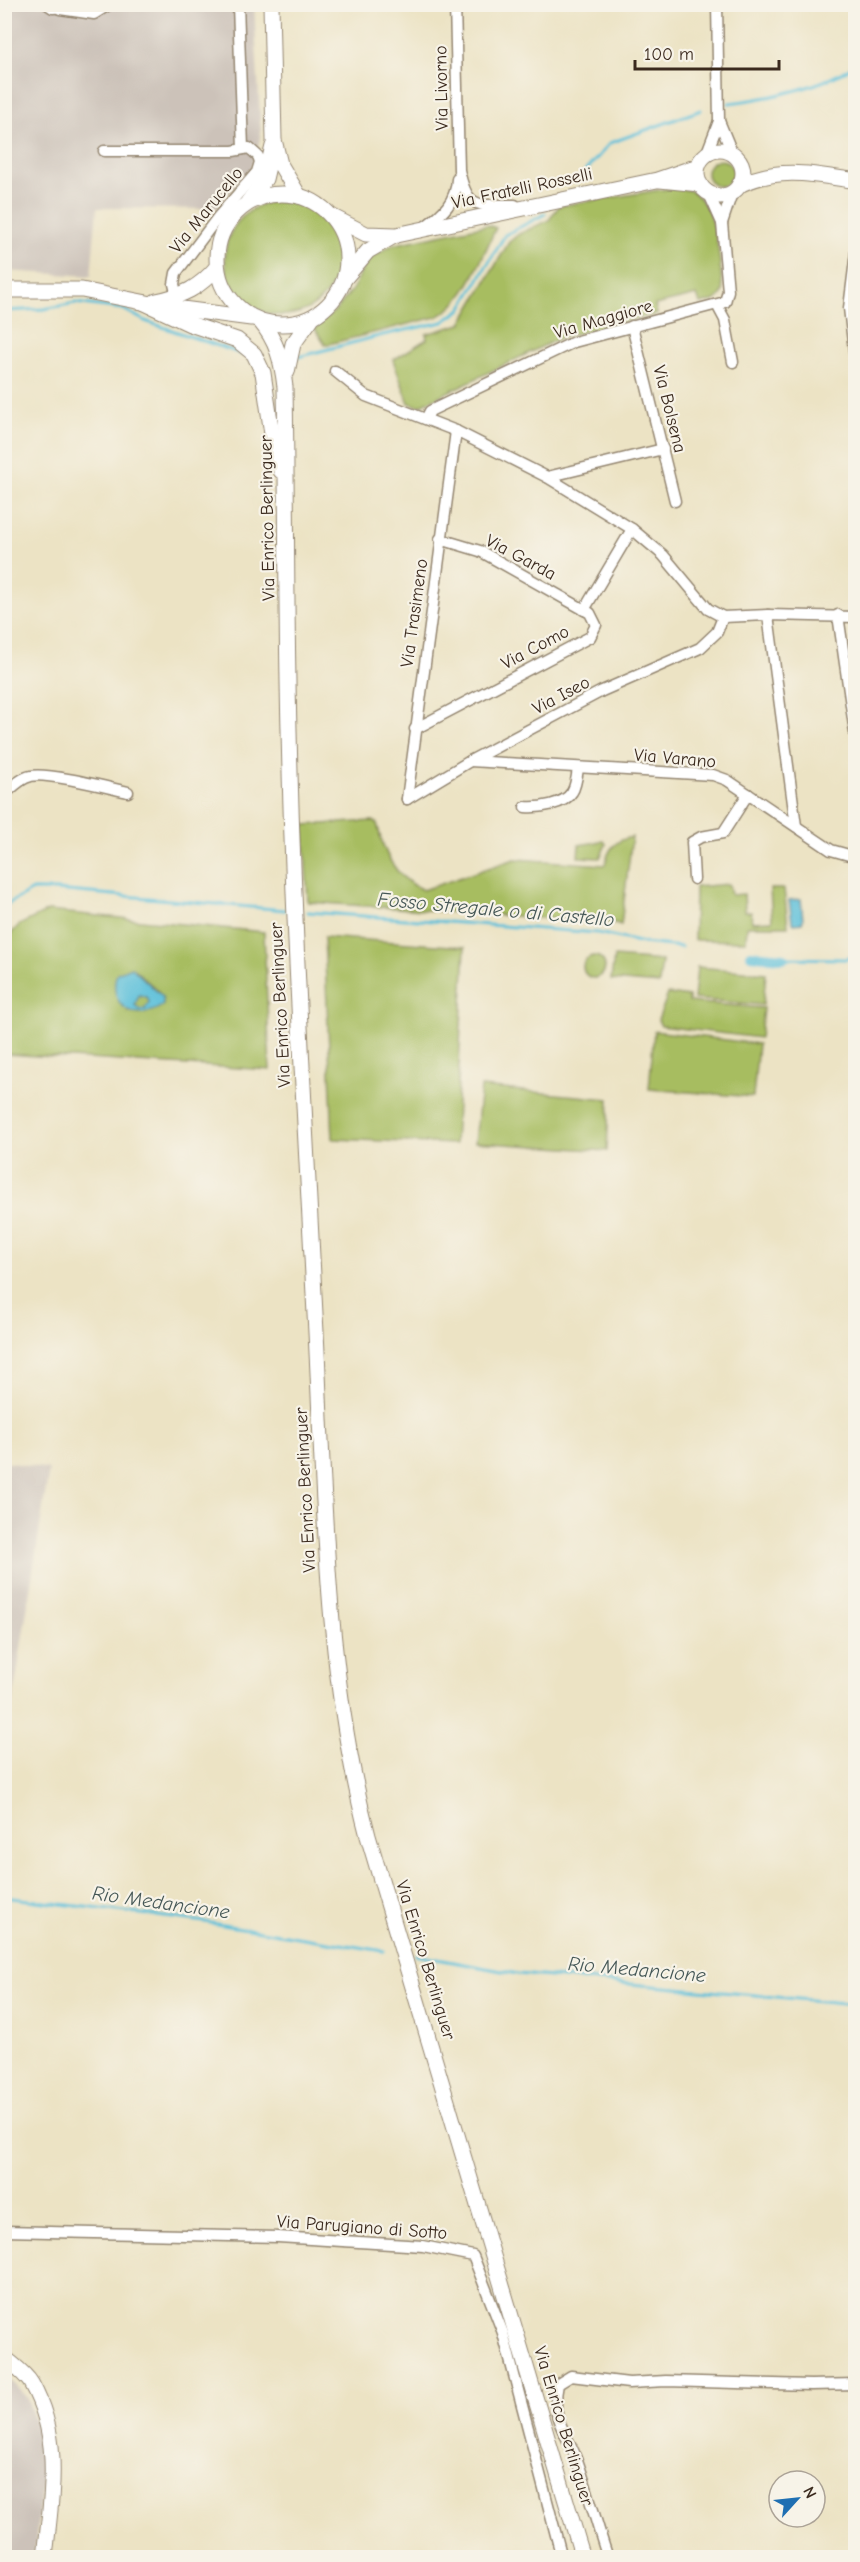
<svg xmlns="http://www.w3.org/2000/svg" width="860" height="2562" font-family="'Comic Neue',sans-serif">
<style>
.industrial{fill:#ccc2b9}
.green{fill:#a7bd61;stroke:#717440;stroke-width:1.5;fill-rule:evenodd}
.water{fill:#5cc0da;stroke:#4c757c;stroke-width:1.5;fill-rule:evenodd}
.lines{fill:none;stroke-linecap:round;stroke-linejoin:round}
.stream{stroke:#5cc0da;stroke-width:3}
.canal{stroke:#5cc0da;stroke-width:10}
.street-casing{stroke:#948671;stroke-width:13}
.secondary-casing{stroke:#948671;stroke-width:17}
.street{stroke:#fff;stroke-width:10}
.secondary{stroke:#fff;stroke-width:15}
.labels{text-anchor:middle;stroke-width:4.5;stroke-linejoin:round;paint-order:stroke}
.street-label{font-size:18px;fill:#3b2a1e;stroke:#f7f3e8}
.water-label{font-size:20px;font-style:italic;fill:#455756;stroke:#f7f3e8}
</style>
<rect width="100%" height="100%" fill="#f7f3e8"/>
<filter id="ink" filterUnits="userSpaceOnUse"><feTurbulence type="fractalNoise" baseFrequency=".0167" numOctaves="2"/><feDisplacementMap in="SourceGraphic" scale="12" xChannelSelector="R" yChannelSelector="G"/><feConvolveMatrix kernelMatrix="1 2 1 2 8 2 1 2 1" color-interpolation-filters="sRGB"/></filter>
<filter id="wash" filterUnits="userSpaceOnUse"><feTurbulence type="fractalNoise" baseFrequency=".008" numOctaves="4" result="noise"/><feDisplacementMap in="SourceGraphic" scale="24" xChannelSelector="R" yChannelSelector="G"/><feGaussianBlur stdDeviation="1.35" result="paint"/><feColorMatrix in="noise" values="0 0 0 0 0 0 0 0 0 0 0 0 0 0 0 0 0 1.4 0 .05"/><feComposite in="paint" operator="in"/></filter>
<g filter="url(#wash)">
<rect width="100%" height="100%" fill="#ece3c4"/>
<g class="industrial">
<polygon points="4,5 254,5 261,136 251,168 217,209 97,208 91,276 5,271"/>
<polygon points="5,1462 49,1469 5,1750 4,1462"/>
<polygon points="4,2374 26,2397 42,2440 45,2459 34,2557 5,2557"/>
</g>
<g class="green">
<circle cx="720" cy="173" r="13"/>
<path d="M 672,188 C 678,189 686,189 691,191 C 719,206 719,263 723,291 C 720,301 709,302 700,304 L 697,295 L 655,305 L 657,314 L 562,337 L 419,406 L 409,403 L 393,360 L 427,339 L 426,334 L 461,324 L 509,242 L 519,234 L 549,220 L 559,206 Z"/>
<circle cx="282" cy="258" r="57"/>
<path d="M 487,225 L 496,228 C 482,256 466,305 436,317 L 325,345 L 314,327 L 336,310 L 352,290 L 368,259 L 392,245 Z"/>
<path d="M 373,821 L 377,823 C 383,851 394,878 423,890 L 515,859 L 605,865 C 608,849 615,840 632,837 L 621,925 L 615,923 L 308,902 L 304,825 Z"/>
<polygon points="604,841 606,844 600,858 578,857 579,845"/>
<polygon points="729,884 731,895 744,894 745,911 751,912 752,922 772,921 770,889 784,889 788,926 747,926 746,941 694,940 695,887"/>
<path d="M 48,911 L 264,932 L 270,1070 L 5,1054 L 4,941 L 19,925 ZM 135,970 L 159,992 L 146,1013 L 128,1012 Z"/>
<polygon points="324,937 465,947 455,1144 333,1139"/>
<circle cx="594" cy="967" r="11"/>
<polygon points="614,957 662,961 659,984 611,980"/>
<polygon points="697,967 766,973 763,1005 694,999"/>
<polygon points="668,994 689,997 689,1002 763,1008 760,1038 661,1026 658,1020"/>
<circle cx="142" cy="1002" r="7"/>
<polygon points="654,1031 758,1044 753,1097 649,1089"/>
<polygon points="481,1087 609,1099 607,1151 475,1142"/>
</g>
<g class="water">
<polygon points="801,899 803,920 802,923 794,924 792,921 789,900"/>
<path d="M 131,967 L 163,997 L 163,1005 C 136,1025 106,1005 117,973 ZM 139,995 L 147,997 L 149,1002 L 145,1009 L 139,1009 L 135,1005 Z"/>
</g>
<g class="lines">
<g class="stream">
<path d="M 729,103 C 764,99 828,87 856,63"/>
<polyline points="576,182 610,143 701,110"/>
<polyline points="4,311 44,309 75,303 123,309 145,321 245,355"/>
<polyline points="294,358 383,335 443,322 461,309 505,235 545,214"/>
<polyline points="4,906 33,890 56,890 285,910"/>
<polyline points="308,912 598,933 643,943 681,947"/>
<polyline points="783,958 845,959 856,956"/>
<polyline points="4,1897 198,1921 384,1951"/>
<polyline points="416,1955 518,1974 856,2004"/>
</g>
<polyline class="canal" points="751,955 783,958"/>
</g>
</g>
<g filter="url(#ink)">
<g class="lines">
<defs>
<g id="street">
<polyline points="47,4 53,8 66,7"/>
<polyline points="238,4 243,149"/>
<path d="M 455,4 L 459,170 C 468,212 478,204 515,205"/>
<polyline points="717,4 719,121 733,155"/>
<polyline points="60,9 94,14 110,4"/>
<polyline points="104,151 233,151 249,148 258,156 260,162 257,172 218,217 176,273 174,284 177,297"/>
<polyline points="706,155 719,121"/>
<polyline points="722,223 732,193"/>
<path d="M 426,226 C 443,213 456,202 457,179"/>
<polyline points="856,252 849,308 856,368"/>
<polyline points="717,305 725,320 733,362"/>
<polyline points="632,326 675,501"/>
<polyline points="335,371 366,396 456,431 547,477 632,529 663,555 708,609 723,617 768,615 856,617"/>
<polyline points="426,419 430,411 574,342 725,302 728,291 722,223 709,194"/>
<polyline points="547,477 663,449"/>
<polyline points="584,610 632,529"/>
<polyline points="768,615 796,826"/>
<polyline points="838,615 856,740"/>
<polyline points="415,729 590,637 596,625 590,613 480,551 440,539"/>
<polyline points="470,761 713,775 727,780 831,850 856,857"/>
<path d="M 4,795 C 12,788 20,778 31,776 C 46,772 110,788 128,792"/>
<polyline points="407,799 456,431"/>
<polyline points="407,799 470,761 602,691 700,648 717,632 723,617"/>
<path d="M 525,807 C 539,808 564,805 572,792 C 576,786 577,776 578,768"/>
<polyline points="694,879 692,842 701,837 723,833 748,794"/>
<polyline points="4,2231 278,2237 423,2246 473,2256 503,2333 562,2558"/>
<path d="M 608,2558 C 597,2526 589,2494 578,2463 C 567,2430 550,2423 558,2384 L 571,2376 L 629,2383 L 666,2381 L 811,2385 L 856,2384"/>
</g>
<g id="secondary">
<polyline points="271,4 274,140 280,164 299,196"/>
<circle cx="720" cy="173" r="23"/>
<polyline points="660,180 700,184"/>
<path d="M 739,185 C 780,166 813,174 856,181"/>
<circle cx="282" cy="259" r="65"/>
<polyline points="248,202 265,179 273,146"/>
<polyline points="333,217 366,234 396,235 657,180 698,166"/>
<polyline points="345,278 368,251 394,236"/>
<polyline points="4,290 82,290 167,307 251,318"/>
<path d="M 156,301 C 183,296 199,288 217,267"/>
<polyline points="145,303 190,324 237,340 254,354 263,373 272,434 281,471"/>
<path d="M 260,321 C 277,341 282,361 285,387 C 287,501 286,616 289,730 C 293,925 305,1119 315,1314 C 325,1488 323,1666 368,1836 L 583,2558"/>
<polyline points="287,372 293,344 311,319"/>
<path d="M 4,2357 C 13,2365 25,2373 31,2383 C 63,2440 51,2495 45,2558"/>
</g>
</defs>
<use href="#street" class="street-casing"/>
<use href="#secondary" class="secondary-casing"/>
<use href="#street" class="street"/>
<use href="#secondary" class="secondary"/>
</g>
</g>
<g class="labels">
<g class="street-label">
<text transform="translate(441 88) rotate(-91)" y="6">Via Livorno</text>
<text transform="translate(522 188) rotate(-12)" y="6">Via Fratelli Rosselli</text>
<text transform="translate(206 210) rotate(-51)" y="6">Via Marucello</text>
<text transform="translate(603 319) rotate(-16)" y="6">Via Maggiore</text>
<text transform="translate(670 409) rotate(76)" y="6">Via Bolsena</text>
<text transform="translate(267 518) rotate(-91)" y="6">Via Enrico Berlinguer</text>
<text transform="translate(521 557) rotate(28)" y="6">Via Garda</text>
<text transform="translate(414 613) rotate(-82)" y="6">Via Trasimeno</text>
<text transform="translate(535 647) rotate(-28)" y="6">Via Como</text>
<text transform="translate(561 695) rotate(-28)" y="6">Via Iseo</text>
<text transform="translate(675 758) rotate(5)" y="6">Via Varano</text>
<text transform="translate(280 1005) rotate(-93)" y="6">Via Enrico Berlinguer</text>
<text transform="translate(305 1490) rotate(-93)" y="6">Via Enrico Berlinguer</text>
<text transform="translate(426 1960) rotate(73)" y="6">Via Enrico Berlinguer</text>
<text transform="translate(362 2227) rotate(4)" y="6">Via Parugiano di Sotto</text>
<text transform="translate(564 2426) rotate(73)" y="6">Via Enrico Berlinguer</text>
</g>
<g class="water-label">
<text transform="translate(496 909) rotate(5)" y="7">Fosso Stregale o di Castello</text>
<text transform="translate(161 1902) rotate(8)" y="7">Rio Medancione</text>
<text transform="translate(637 1969) rotate(5)" y="7">Rio Medancione</text>
</g>
</g>
<rect width="860" height="2562" fill="none" stroke="#f7f3e8" stroke-width="24"/>
<g transform="translate(797 2499) rotate(63)"><circle r="28" fill="#f7f3e8" stroke="#aca397" stroke-width="1.5"/>
<path d="M0-4.5L10 22L0 15L-10 22Z" fill="#1f6fb2"/>
<text y="-9" font-size="16" font-weight="bold" text-anchor="middle" fill="#3b2a1e">N</text>
</g>
<path d="M635 60v9h144v-9" fill="none" stroke="#3b2a1e" stroke-width="3"/>
<text x="644" y="60" font-size="18" fill="#3b2a1e" stroke="#f7f3e8" stroke-width="4.5" paint-order="stroke">100 m</text>
</svg>
